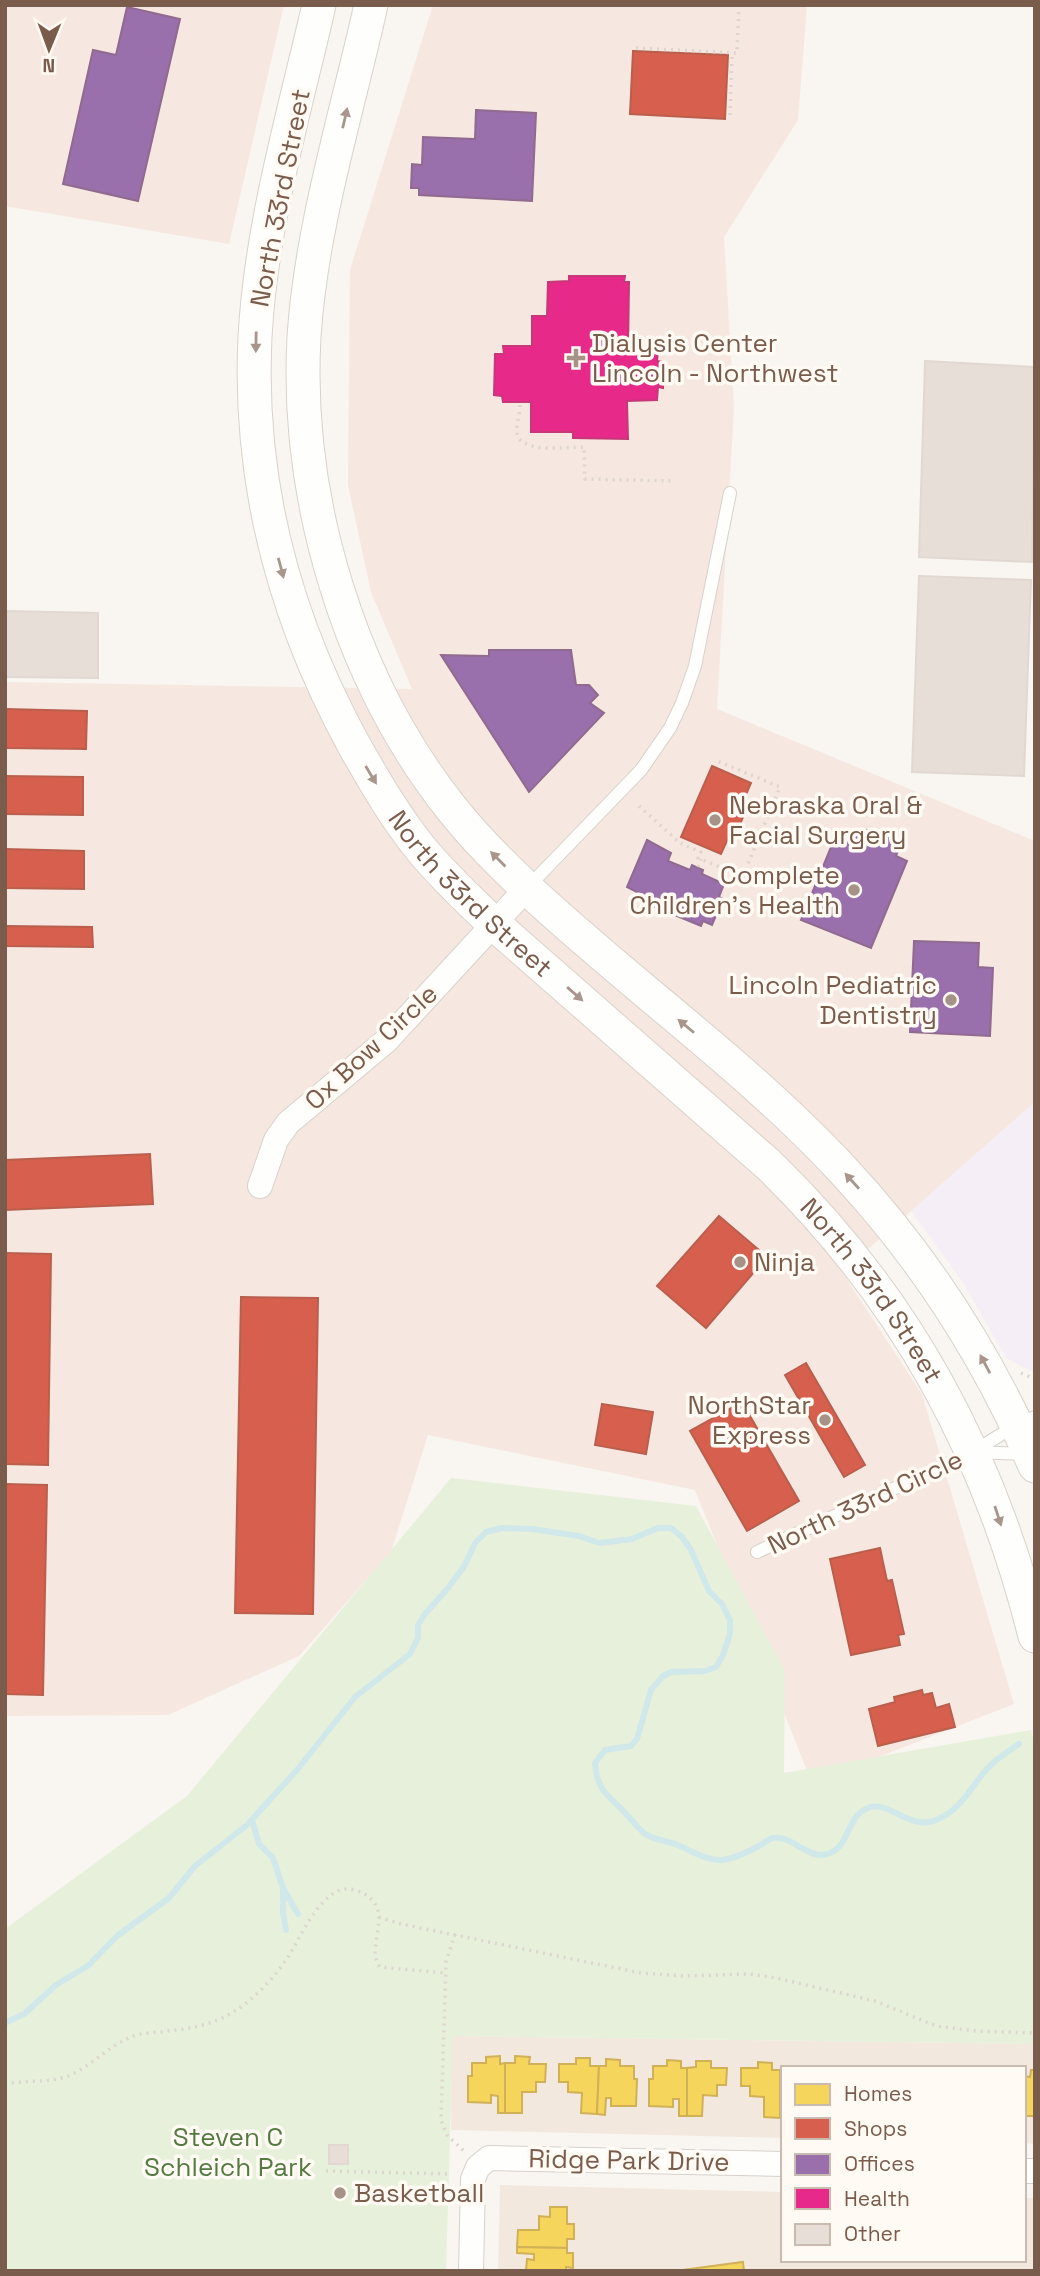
<svg xmlns="http://www.w3.org/2000/svg" width="1040" height="2276" font-family="'Space Grotesk',sans-serif">
<style>
.residential{fill:#f2e8de}
.commercial{fill:#f6e8e1}
.education{fill:#f6eef6}
.green{fill:#e7f0db}
.homes{fill:#f6d55c;stroke:#d1b158;stroke-width:2}
.shops{fill:#d6604d;stroke:#ba5f4d;stroke-width:2}
.offices{fill:#9970ab;stroke:#906a8f;stroke-width:2}
.health{fill:#e7298a;stroke:#c63878;stroke-width:2}
.lines{fill:none;stroke-linecap:round;stroke-linejoin:round}
.stream{stroke:#d0e8ea;stroke-width:6}
.building{fill:#e6ded7;stroke:#e2d8d2;stroke-width:2}
.service-casing{stroke:#d7d1cb;stroke-width:14}
.minor-casing{stroke:#d7d1cb;stroke-width:26}
.secondary-casing{stroke:#d9d2cb;stroke-width:35}
.path{stroke:#dcd5d0;stroke-width:3.5;stroke-dasharray:2 5;stroke-linecap:butt}
.service{stroke:#fefefd;stroke-width:12}
.minor{stroke:#fefefd;stroke-width:24}
.secondary{stroke:#fefefd;stroke-width:33}
.oneway{fill:#a8958b}
.poi-dot{fill:#a69286;stroke:#fffaf3;stroke-width:2.5}
.labels{text-anchor:middle;stroke-width:7;stroke-linejoin:round;paint-order:stroke}
.street-label{font-size:26px;fill:#7a5c4d;stroke:#fffaf3}
.poi-label{font-size:26px;fill:#7a5c4d;stroke:#fffaf3;text-anchor:start}
.park-label{font-size:26px;fill:#537a41;stroke:#fffaf3}
</style>
<rect width="100%" height="100%" fill="#f9f5f0"/>
<g class="residential">
<polygon points="452,2036 1035,2044 1035,2144 1024,2143 1024,2068 783,2068 783,2138 451,2130"/>
<polygon points="500,2185 783,2192 783,2260 1024,2260 1024,2198 1035,2198 1035,2271 498,2271"/>
</g>
<g class="commercial">
<polygon points="5,5 284,5 229,244 5,206"/>
<polygon points="433,5 807,5 798,120 724,237 734,406 717,709 1035,841 1035,1102 842,1272 922,1394 1014,1704 812,1783 695,1490 428,1435 391,1552 299,1656 168,1715 5,1716 5,682 412,689 371,592 348,485 350,270"/>
</g>
<polygon class="education" points="1035,1102 1035,1373 1006,1358 964,1284 911,1211"/>
<polygon class="green" points="451,1478 696,1506 785,1671 784,1773 1031,1730 1035,1747 1035,2044 453,2036 446,2271 5,2271 5,1929 187,1796"/>
<g class="homes">
<polygon points="500,2056 500,2064 505,2063 505,2113 498,2113 498,2096 491,2095 491,2103 468,2102 468,2076 472,2076 472,2063 486,2063 486,2057"/>
<polygon points="515,2056 530,2057 529,2064 546,2064 545,2082 536,2082 536,2092 522,2092 522,2113 505,2113 505,2063 515,2063"/>
<polygon points="576,2058 590,2058 590,2066 599,2066 597,2114 581,2113 582,2093 568,2092 568,2082 559,2082 559,2064 576,2064"/>
<polygon points="606,2059 620,2060 620,2066 634,2066 634,2079 637,2079 636,2106 611,2106 611,2098 606,2098 605,2115 597,2114 599,2066 606,2066"/>
<polygon points="667,2060 681,2061 681,2068 687,2068 687,2116 679,2116 679,2099 673,2099 673,2107 649,2106 649,2079 653,2079 653,2066 667,2066"/>
<polygon points="696,2061 711,2061 711,2068 727,2068 726,2085 717,2085 717,2096 703,2095 702,2116 687,2116 687,2068 696,2067"/>
<polygon points="758,2062 772,2063 772,2070 780,2070 780,2118 764,2117 764,2097 750,2096 750,2086 741,2086 741,2068 758,2068"/>
<rect x="780" y="2070" width="3" height="48"/>
<polygon points="1031,2070 1035,2070 1035,2116 1024,2116 1024,2076 1030,2077"/>
<polygon points="550,2207 567,2207 567,2224 574,2224 574,2239 567,2239 567,2248 517,2247 518,2230 539,2230 539,2216 550,2217"/>
<polygon points="517,2247 567,2248 567,2253 573,2253 573,2268 566,2267 566,2271 526,2271 527,2259 534,2260 534,2254 517,2253"/>
<polygon points="743,2262 744,2271 675,2271"/>
</g>
<g class="shops">
<polygon points="633,51 728,55 725,119 630,114"/>
<polygon points="5,709 87,711 86,749 5,748"/>
<polygon points="712,766 751,783 740,808 746,810 735,836 730,834 721,854 681,837"/>
<polygon points="5,776 83,777 83,815 5,814"/>
<polygon points="5,849 84,851 84,889 5,888"/>
<polygon points="5,926 92,927 93,947 5,946"/>
<polygon points="150,1154 153,1204 5,1210 5,1160"/>
<polygon points="719,1216 767,1257 706,1328 657,1286"/>
<polygon points="5,1253 51,1254 48,1465 5,1464"/>
<polygon points="241,1297 318,1298 313,1614 235,1613"/>
<polygon points="806,1363 865,1465 844,1477 785,1375"/>
<polygon points="742,1402 799,1501 747,1531 690,1431"/>
<polygon points="602,1404 653,1412 646,1454 595,1445"/>
<polygon points="5,1484 47,1485 43,1695 5,1694"/>
<polygon points="880,1548 887,1581 892,1580 904,1634 898,1635 900,1645 851,1655 830,1559"/>
<polygon points="922,1690 923,1695 932,1693 936,1708 949,1704 955,1727 878,1746 869,1709 895,1702 894,1697"/>
</g>
<g class="offices">
<polygon points="127,7 180,19 138,201 63,184 93,50 116,55"/>
<polygon points="476,110 536,113 532,201 419,195 419,188 411,188 412,164 422,165 423,137 475,139"/>
<polygon points="489,650 571,650 576,685 589,685 598,695 590,703 604,713 529,792 441,655 489,656"/>
<polygon points="838,830 847,834 848,831 863,837 867,830 901,843 896,856 907,861 871,948 801,920"/>
<polygon points="647,840 671,853 668,861 690,870 692,865 703,870 702,874 724,884 719,897 723,899 712,925 703,921 701,926 655,907 657,902 627,887"/>
<polygon points="914,941 979,943 978,967 993,968 990,1036 910,1032"/>
</g>
<polygon class="health" points="569,276 625,276 624,282 629,282 628,351 658,351 657,361 664,362 663,388 658,387 657,400 627,401 628,439 573,438 573,432 531,432 531,402 503,402 502,396 494,395 495,354 504,354 503,346 532,346 532,316 547,316 548,282 569,281"/>
<g class="lines">
<g class="stream">
<polyline points="252,1820 259,1844 273,1858 283,1888 298,1914"/>
<polyline points="283,1890 283,1912 286,1930"/>
<path d="M 5,2023 L 24,2014 L 56,1985 L 89,1965 L 117,1936 L 169,1898 L 195,1866 L 247,1825 L 297,1770 L 355,1697 L 410,1654 L 418,1638 L 418,1625 L 425,1614 L 448,1588 L 465,1565 L 475,1543 L 486,1532 L 502,1528 L 532,1529 L 579,1536 L 599,1543 L 632,1539 L 658,1528 L 671,1528 L 682,1537 L 691,1550 L 709,1591 L 722,1604 L 730,1620 L 730,1634 L 723,1655 L 716,1667 L 705,1671 L 671,1672 L 663,1676 L 651,1690 L 637,1739 L 631,1746 L 605,1750 L 595,1763 C 597,1792 609,1795 627,1815 C 634,1822 640,1832 649,1836 C 659,1841 670,1841 680,1846 C 691,1851 706,1860 719,1860 C 732,1860 748,1852 759,1846 C 763,1844 768,1839 773,1838 C 793,1835 807,1860 828,1854 C 850,1847 846,1816 868,1808 C 888,1800 909,1829 933,1821 C 960,1812 969,1790 986,1770 C 995,1759 1007,1752 1019,1744"/>
</g>
</g>
<g class="building">
<polygon points="925,361 1035,367 1032,562 919,557"/>
<polygon points="919,576 1031,580 1024,776 912,772"/>
<polygon points="5,611 98,613 98,678 5,677"/>
<rect x="329" y="2145" width="19" height="19"/>
</g>
<g class="lines">
<defs>
<g id="service">
<polyline points="527,888 641,770 670,728 682,703 695,666 730,493"/>
<polyline points="974,1452 1026,1454"/>
<polyline points="757,1552 973,1452 1016,1425 1035,1417"/>
</g>
<g id="minor">
<polyline points="260,1186 276,1140 288,1123 386,1041 527,888"/>
<polyline points="1024,2171 1035,2171"/>
<polyline points="471,2271 473,2179 478,2167 489,2158 783,2164"/>
</g>
<g id="secondary">
<path id="s1" d="M 319,5 C 294,114 261,225 255,337 C 248,482 285,620 355,747 C 375,782 395,817 421,849 C 443,876 469,900 494,924 L 769,1165 C 905,1297 989,1452 1035,1636"/>
<path d="M 371,5 C 347,113 311,227 304,337 C 295,500 350,681 452,809 C 475,838 503,866 530,891 C 632,986 747,1067 842,1169 C 924,1257 987,1354 1035,1466"/>
</g>
</defs>
<use href="#service" class="service-casing"/>
<use href="#minor" class="minor-casing"/>
<use href="#secondary" class="secondary-casing"/>
<g class="path">
<polyline points="636,48 737,53 739,5"/>
<polyline points="730,115 732,53"/>
<path d="M 520,405 C 520,415 516,424 517,433 C 520,454 568,447 584,447 L 585,479 L 675,481"/>
<polyline points="639,806 680,843 701,852 698,858 743,876 780,787 715,760"/>
<polyline points="738,830 759,839"/>
<polyline points="698,867 701,859"/>
<polyline points="1021,1373 1035,1379"/>
<polyline points="379,1917 401,1924 641,1973 683,1976 749,1974 776,1978 875,2001 936,2026 976,2031 1035,2033"/>
<polyline points="455,1934 446,1962 441,2120 447,2135 465,2152"/>
<path d="M 5,2084 C 25,2080 49,2083 68,2076 C 91,2067 108,2046 131,2037 C 142,2032 156,2033 168,2031 C 201,2028 229,2020 254,1996 C 266,1986 277,1973 286,1960 C 300,1940 323,1880 355,1890 C 401,1905 363,1945 380,1967 L 445,1973"/>
<polyline points="326,2171 450,2174"/>
</g>
<use href="#service" class="service"/>
<use href="#minor" class="minor"/>
<use href="#secondary" class="secondary"/>
</g>
<defs><path id="oneway-solid" d="M-6-.8H1V-3.2L6.5 0L1 3.2V.8H-6Z" transform="scale(1.75)"/></defs>
<g class="oneway">
<use href="#oneway-solid" transform="translate(345 118) rotate(-77)"/>
<use href="#oneway-solid" transform="translate(256 342) rotate(91)"/>
<use href="#oneway-solid" transform="translate(281 568) rotate(75)"/>
<use href="#oneway-solid" transform="translate(371 775) rotate(59)"/>
<use href="#oneway-solid" transform="translate(498 859) rotate(-135)"/>
<use href="#oneway-solid" transform="translate(575 994) rotate(41)"/>
<use href="#oneway-solid" transform="translate(686 1026) rotate(-140)"/>
<use href="#oneway-solid" transform="translate(852 1181) rotate(-132)"/>
<use href="#oneway-solid" transform="translate(985 1364) rotate(-118)"/>
<use href="#oneway-solid" transform="translate(998 1516) rotate(72)"/>
</g>
<g class="poi-dot">
<path d="M572.5 347.5h7v7h7v7h-7v7h-7v-7h-7v-7h7z"/>
<circle cx="715" cy="820" r="7"/>
<circle cx="854" cy="890" r="7"/>
<circle cx="951" cy="1000" r="7"/>
<circle cx="740" cy="1262" r="7"/>
<circle cx="825" cy="1420" r="7"/>
<circle cx="340" cy="2193" r="7"/>
</g>
<g class="labels">
<g class="street-label">
<text transform="translate(280 198) rotate(-79)" y="9">North 33rd Street</text>
<text dy="9" stroke="none"><textPath href="#s1" startOffset="954">North 33rd Street</textPath></text>
<text transform="translate(371 1047) rotate(-43)" y="9">Ox Bow Circle</text>
<text dy="9" stroke="none"><textPath href="#s1" startOffset="1521">North 33rd Street</textPath></text>
<text transform="translate(865 1502) rotate(-25)" y="9">North 33rd Circle</text>
<text transform="translate(629 2160) rotate(1)" y="9">Ridge Park Drive</text>
</g>
<g class="poi-label">
<text x="592" y="352">Dialysis Center<tspan x="592" dy="30">Lincoln - Northwest</tspan></text>
<text x="729" y="814">Nebraska Oral &amp;<tspan x="729" dy="30">Facial Surgery</tspan></text>
<text x="840" y="884" text-anchor="end">Complete<tspan x="840" dy="30">Children's Health</tspan></text>
<text x="937" y="994" text-anchor="end">Lincoln Pediatric<tspan x="937" dy="30">Dentistry</tspan></text>
<text x="754" y="1271">Ninja</text>
<text x="811" y="1414" text-anchor="end">NorthStar<tspan x="811" dy="30">Express</tspan></text>
<text x="354" y="2202">Basketball</text>
</g>
<g class="park-label">
<text x="228" y="2146">Steven C<tspan x="228" dy="30">Schleich Park</tspan></text>
</g>
</g>
<rect width="1040" height="2276" fill="none" stroke="#7a5c4d" stroke-width="14"/>
<rect x="781" y="2066" width="245" height="196" fill="#fffaf3" stroke="#cabbb1" stroke-width="2"/>
<rect x="795" y="2084" width="35" height="21" fill="#f6d55c" stroke="#cabbb1" stroke-width="2"/>
<text x="844" y="2101" font-size="21" fill="#7a5c4d">Homes</text>
<rect x="795" y="2118" width="35" height="21" fill="#d6604d" stroke="#cabbb1" stroke-width="2"/>
<text x="844" y="2136" font-size="21" fill="#7a5c4d">Shops</text>
<rect x="795" y="2154" width="35" height="21" fill="#9970ab" stroke="#cabbb1" stroke-width="2"/>
<text x="844" y="2171" font-size="21" fill="#7a5c4d">Offices</text>
<rect x="795" y="2188" width="35" height="21" fill="#e7298a" stroke="#cabbb1" stroke-width="2"/>
<text x="844" y="2206" font-size="21" fill="#7a5c4d">Health</text>
<rect x="795" y="2224" width="35" height="21" fill="#e6ded7" stroke="#cabbb1" stroke-width="2"/>
<text x="844" y="2241" font-size="21" fill="#7a5c4d">Other</text>
<g transform="translate(49 49) rotate(181)" stroke="#fffaf3" stroke-width="5" paint-order="stroke">
<path d="M0-5L12 26L0 18L-12 26Z" fill="#7a5c4d"/>
<text y="-10" font-size="19" font-weight="bold" text-anchor="middle" fill="#7a5c4d">N</text>
</g>
</svg>
